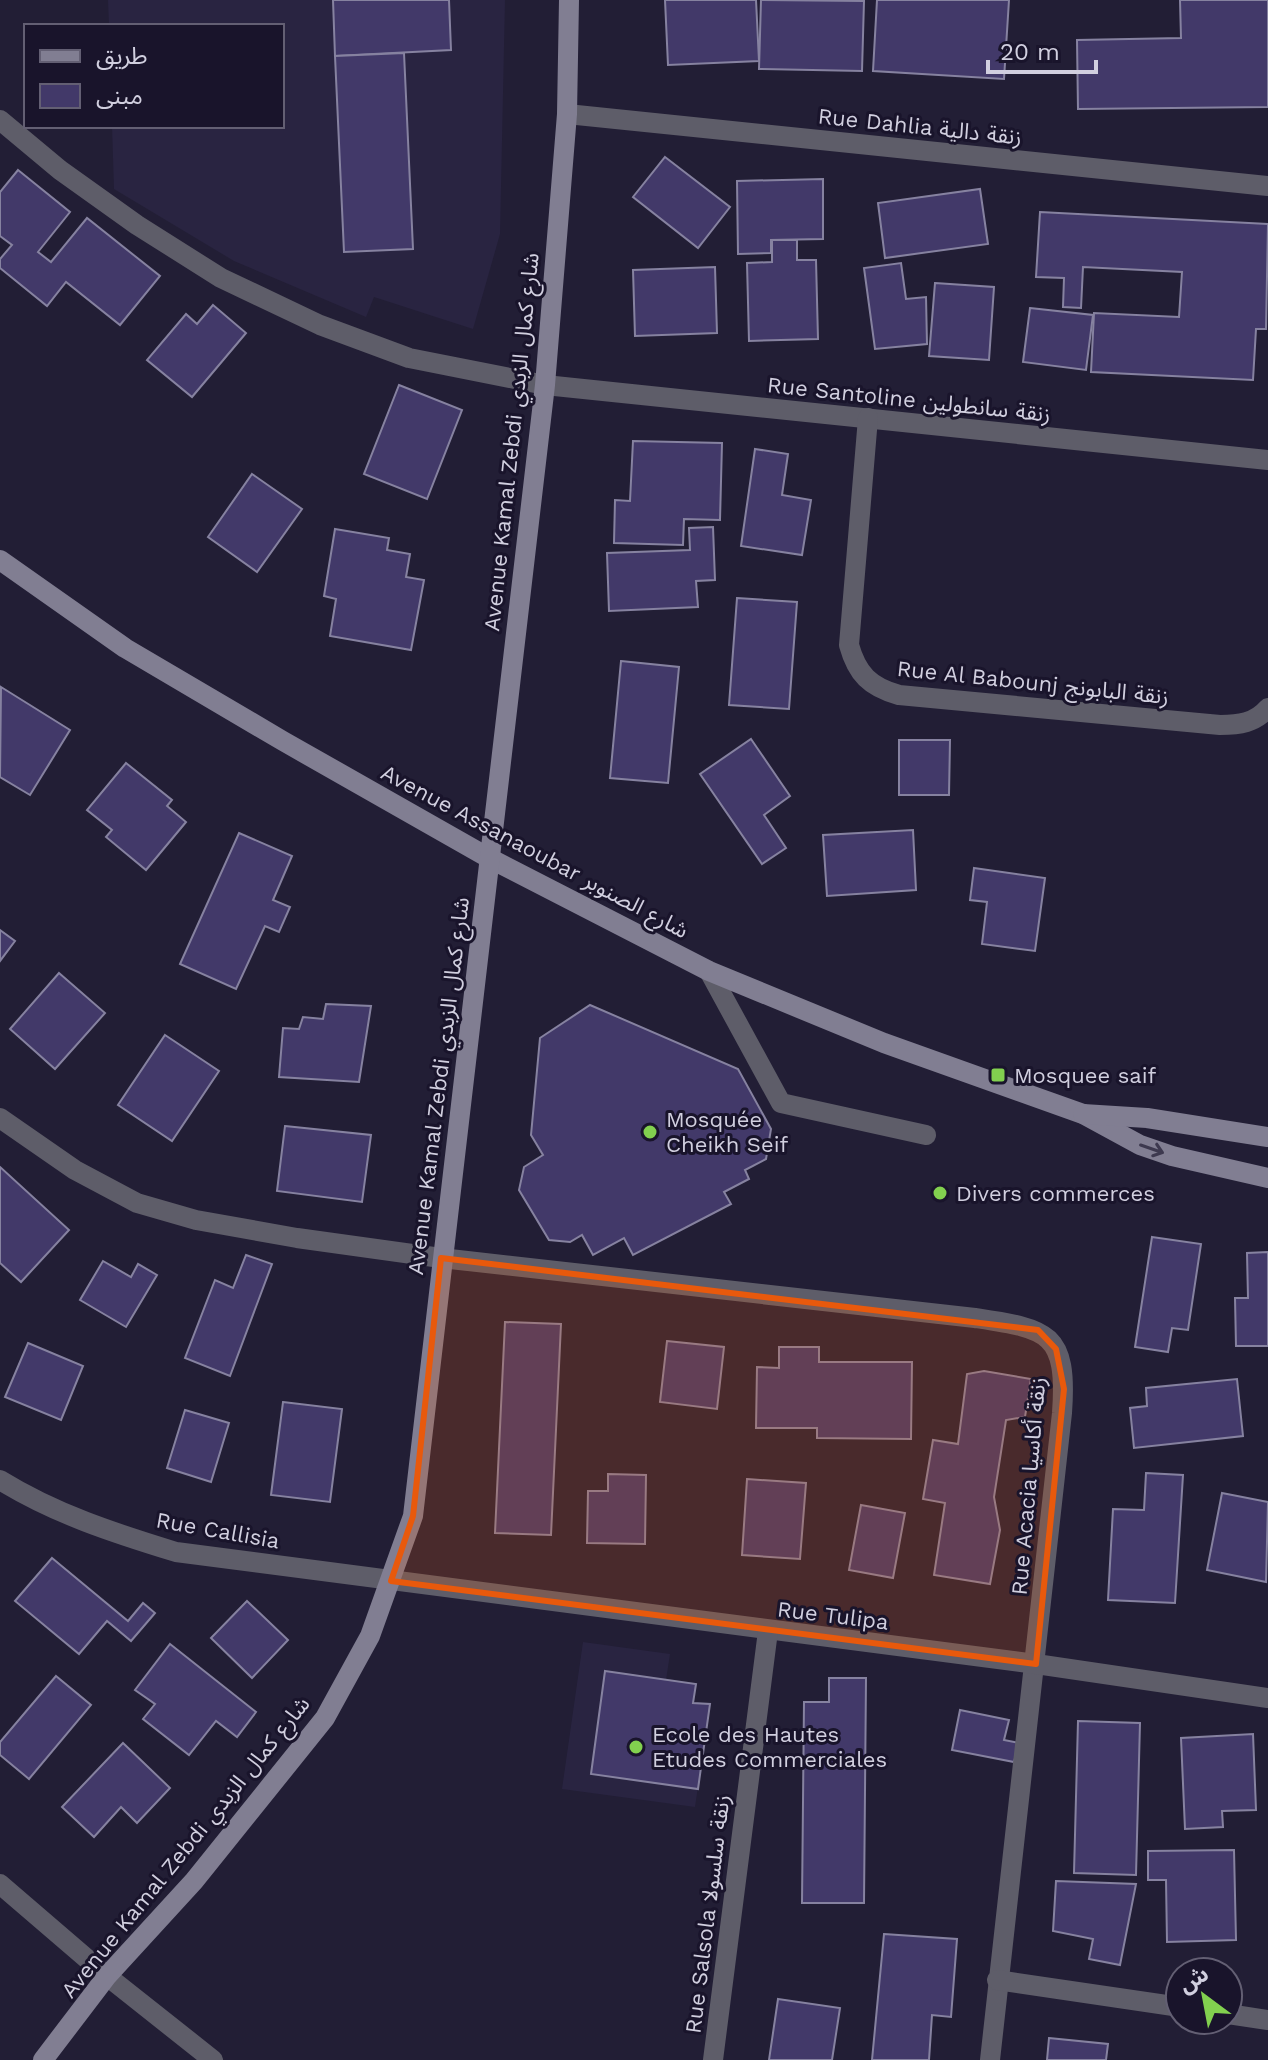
<svg xmlns="http://www.w3.org/2000/svg" width="1268" height="2060" font-family="'Work Sans','Noto Sans Arabic',sans-serif">
<style>
.built{fill:#292441}
.building{fill:#423969;stroke:#8682a0;stroke-width:2}
.lines{fill:none;stroke-linecap:round;stroke-linejoin:round}
.lane{stroke:#5e5d69;stroke-width:20}
.street{stroke:#5e5d69;stroke-width:20}
.secondary{stroke:#817e92;stroke-width:20}
.oneway{stroke:#3d394f}
.marked{fill:#e8590c;fill-opacity:0.2;stroke:#e8590c;stroke-width:6;stroke-linejoin:round}
.poi-dot{fill:#82d04f;stroke:#19142b;stroke-width:3}
.labels{text-anchor:middle;stroke-width:6;stroke-linejoin:round;paint-order:stroke}
.street-label{font-size:22px;fill:#d1cfdf;stroke:#19142b}
.poi-label{font-size:22px;fill:#d1cfdf;stroke:#19142b;text-anchor:start}
</style>
<rect width="100%" height="100%" fill="#221e35"/>
<g class="built">
<polygon points="108,0 505,0 500,234 473,329 374,297 366,317 234,261 114,189 112,126 282,126 282,26 109,26"/>
<polygon points="583,1642 670,1654 666,1680 696,1684 694,1702 710,1704 695,1807 562,1789"/>
</g>
<g class="building">
<polygon points="333,0 449,0 451,50 335,56"/>
<polygon points="665,0 756,0 759,61 668,65"/>
<polygon points="761,0 864,1 862,71 759,69"/>
<polygon points="877,0 1009,0 1004,79 873,71"/>
<polygon points="1180,0 1268,0 1268,107 1078,109 1077,40 1181,38"/>
<polygon points="404,53 413,249 344,252 335,56"/>
<polygon points="665,157 730,207 698,248 633,197"/>
<polygon points="18,170 70,212 38,252 51,262 87,218 160,276 120,325 66,282 47,306 0,268 0,259 12,245 0,236 0,192"/>
<polygon points="823,179 823,239 771,240 771,253 738,254 737,181"/>
<polygon points="980,189 988,244 885,258 878,203"/>
<polygon points="1040,212 1268,224 1266,329 1256,329 1253,380 1091,372 1094,313 1179,317 1182,272 1083,267 1081,308 1063,307 1064,278 1036,277"/>
<polygon points="772,240 797,240 797,260 816,260 818,339 749,341 747,263 772,262"/>
<polygon points="901,263 906,299 926,297 927,344 875,349 864,268"/>
<polygon points="715,267 717,333 635,336 633,270"/>
<polygon points="935,283 994,287 989,360 929,356"/>
<polygon points="213,305 246,333 192,397 147,360 186,314 197,324"/>
<polygon points="1030,308 1093,315 1086,370 1023,362"/>
<polygon points="399,385 462,410 427,499 364,474"/>
<polygon points="633,441 722,443 720,520 684,519 683,545 614,543 615,500 630,501"/>
<polygon points="755,449 788,454 782,495 811,500 802,555 741,546"/>
<polygon points="252,474 302,509 257,572 208,537"/>
<polygon points="713,527 715,580 696,581 698,607 609,611 607,553 690,550 689,528"/>
<polygon points="335,529 389,538 387,550 410,554 406,577 424,580 411,650 330,636 336,599 324,596"/>
<polygon points="737,598 797,602 789,709 729,705"/>
<polygon points="621,661 679,667 668,783 610,778"/>
<polygon points="1,687 70,730 30,795 0,777"/>
<polygon points="751,739 790,796 764,815 786,848 762,864 700,774"/>
<polygon points="899,740 950,740 949,795 899,795"/>
<polygon points="126,763 172,800 167,806 186,822 146,870 106,837 112,830 87,810"/>
<polygon points="913,830 916,890 827,896 823,835"/>
<polygon points="239,833 292,856 273,900 290,907 279,932 265,926 236,989 180,964"/>
<polygon points="974,868 1045,878 1035,951 982,944 987,902 970,900"/>
<polygon points="0,930 15,941 0,961"/>
<polygon points="59,973 105,1013 55,1069 10,1029"/>
<polygon points="326,1004 371,1006 359,1082 279,1077 283,1028 299,1029 303,1017 323,1019"/>
<polygon points="590,1005 738,1069 771,1129 766,1159 745,1170 749,1179 724,1192 731,1204 633,1255 624,1238 593,1255 582,1235 570,1242 549,1240 519,1190 524,1167 543,1155 531,1135 540,1038"/>
<polygon points="165,1035 219,1071 172,1141 118,1105"/>
<polygon points="285,1126 371,1135 362,1202 277,1191"/>
<polygon points="0,1167 69,1230 21,1282 0,1263"/>
<polygon points="1152,1237 1201,1244 1188,1330 1172,1328 1168,1352 1135,1347"/>
<polygon points="1268,1252 1268,1346 1236,1346 1235,1298 1248,1298 1247,1253"/>
<polygon points="246,1255 272,1264 230,1376 185,1358 215,1280 233,1288"/>
<polygon points="103,1261 131,1277 138,1264 157,1275 126,1327 80,1300"/>
<polygon points="505,1322 561,1324 551,1535 495,1533"/>
<polygon points="667,1341 724,1347 717,1409 660,1402"/>
<polygon points="28,1343 83,1366 61,1420 5,1397"/>
<polygon points="779,1347 819,1347 819,1362 912,1362 911,1439 817,1438 817,1428 756,1428 757,1367 779,1368"/>
<polygon points="984,1371 1031,1379 1025,1417 1006,1420 994,1497 1000,1530 990,1584 934,1575 945,1503 923,1499 933,1440 958,1444 967,1374"/>
<polygon points="1237,1379 1243,1436 1134,1448 1130,1408 1147,1406 1146,1388"/>
<polygon points="283,1402 342,1409 330,1502 271,1495"/>
<polygon points="185,1410 229,1423 211,1482 167,1468"/>
<polygon points="1146,1473 1183,1475 1175,1603 1108,1600 1113,1509 1144,1510"/>
<polygon points="608,1474 646,1475 645,1544 587,1543 588,1491 608,1491"/>
<polygon points="747,1479 806,1483 800,1559 742,1555"/>
<polygon points="1222,1493 1268,1502 1266,1582 1207,1570"/>
<polygon points="861,1505 905,1513 893,1578 849,1570"/>
<polygon points="52,1558 128,1621 143,1603 155,1613 131,1641 107,1621 79,1654 15,1601"/>
<polygon points="247,1601 288,1640 252,1678 211,1638"/>
<polygon points="170,1644 256,1712 237,1737 216,1721 189,1755 143,1719 155,1704 135,1690"/>
<polygon points="605,1671 696,1684 693,1703 710,1704 698,1789 591,1774"/>
<polygon points="56,1676 91,1705 29,1779 0,1755 0,1742"/>
<polygon points="829,1678 866,1678 864,1903 802,1903 804,1702 829,1702"/>
<polygon points="960,1710 1009,1720 1004,1740 1019,1743 1014,1762 952,1750"/>
<polygon points="1078,1721 1140,1723 1136,1875 1074,1873"/>
<polygon points="1253,1734 1256,1810 1222,1811 1223,1827 1185,1829 1181,1738"/>
<polygon points="123,1743 170,1788 137,1823 121,1807 94,1837 62,1807"/>
<polygon points="1234,1850 1236,1940 1167,1942 1166,1880 1148,1880 1148,1851"/>
<polygon points="1056,1881 1136,1884 1120,1965 1089,1959 1093,1939 1053,1931"/>
<polygon points="884,1934 957,1939 951,2017 932,2015 929,2060 872,2060"/>
<polygon points="778,1999 840,2008 832,2060 769,2060"/>
<polygon points="1049,2038 1108,2044 1106,2060 1047,2060"/>
</g>
<g class="lines">
<polyline class="lane" points="709,971 781,1103 926,1135"/>
<g class="street">
<polyline points="567,114 1268,186"/>
<polyline points="0,120 60,170 137,225 221,278 320,325 409,358 545,385 1268,460"/>
<path d="M 868,418 L 849,645 C 857,674 870,687 899,695 L 1220,725 C 1239,725 1255,723 1268,708"/>
<path d="M 0,1118 L 75,1170 L 137,1203 L 196,1220 L 297,1238 L 441,1258 L 975,1318 C 1047,1329 1068,1331 1062,1413 L 990,2060"/>
<path d="M 0,1480 C 55,1514 114,1533 176,1552 L 1036,1664 L 1268,1698"/>
<polyline points="0,1884 107,1976 213,2060"/>
<polyline points="997,1980 1180,2007"/>
<polyline points="1228,2014 1268,2020"/>
<polyline points="713,2060 768,1631"/>
</g>
<g class="secondary">
<polyline points="0,560 125,648 283,741 489,858 709,971 884,1043 1083,1114 1140,1145 1172,1156 1268,1178"/>
<polyline points="1083,1114 1147,1118 1268,1137"/>
<polyline points="43,2060 107,1976 194,1881 325,1718 370,1636 413,1516 545,385 567,114 569,0"/>
</g>
</g>
<defs><path id="oneway-shaft" d="M-6 0H5M1.5-3L5.5 0L1.5 3" fill="none" stroke-width="1.6" stroke-linecap="round" stroke-linejoin="round" transform="scale(2)"/></defs>
<use class="oneway" href="#oneway-shaft" transform="translate(1152 1149) rotate(19)"/>
<path class="marked" d="M 441,1258 L 1038,1330 L 1056,1349 L 1064,1389 L 1036,1664 L 391,1581 L 413,1516 Z"/>
<g class="poi-dot">
<rect x="990" y="1067" width="16" height="16" rx="4"/>
<circle cx="650" cy="1132" r="8"/>
<circle cx="940" cy="1193" r="8"/>
<circle cx="636" cy="1747" r="8"/>
</g>
<g class="labels">
<g class="street-label">
<text transform="translate(920 126) rotate(6)" y="8">Rue Dahlia زنقة دالية</text>
<text transform="translate(909 399) rotate(6)" y="8">Rue Santoline زنقة سانطولين</text>
<text transform="translate(511 442) rotate(-84)" y="8">Avenue Kamal Zebdi شارع كمال الزبدي</text>
<text transform="translate(1033 682) rotate(6)" y="8">Rue Al Babounj زنقة البابونج</text>
<text transform="translate(535 851) rotate(28)" y="8">Avenue Assanaoubar شارع الصنوبر</text>
<text transform="translate(438 1086) rotate(-83)" y="8">Avenue Kamal Zebdi شارع كمال الزبدي</text>
<text transform="translate(1028 1486) rotate(-85)" y="8">Rue Acacia زنقة أكاسيا</text>
<text transform="translate(218 1530) rotate(10)" y="8">Rue Callisia</text>
<text transform="translate(833 1615) rotate(7)" y="8">Rue Tulipa</text>
<text transform="translate(185 1847) rotate(-51)" y="8">Avenue Kamal Zebdi شارع كمال الزبدي</text>
<text transform="translate(707 1914) rotate(-83)" y="8">Rue Salsola زنقة سلسولا</text>
</g>
<g class="poi-label">
<text x="1014" y="1083">Mosquee saif</text>
<text x="666" y="1127">Mosquée<tspan x="666" dy="25">Cheikh Seif</tspan></text>
<text x="956" y="1201">Divers commerces</text>
<text x="652" y="1742">Ecole des Hautes<tspan x="652" dy="25">Etudes Commerciales</tspan></text>
</g>
</g>
<rect x="24" y="24" width="260" height="104" fill="#19142b" stroke="#635f73" stroke-width="2"/>
<rect x="40" y="50" width="40" height="12" fill="#817e92" stroke="#635f73" stroke-width="2"/>
<text x="96" y="64" font-size="24" fill="#d1cfdf">طريق</text>
<rect x="40" y="84" width="40" height="24" fill="#423969" stroke="#635f73" stroke-width="2"/>
<text x="96" y="104" font-size="24" fill="#d1cfdf">مبنى</text>
<g transform="translate(1204 1996) rotate(328)"><circle r="38" fill="#19142b" stroke="#635f73" stroke-width="2"/>
<path d="M0-6L14 30L0 20L-14 30Z" fill="#82d04f"/>
<text y="-12" font-size="22" font-weight="bold" text-anchor="middle" fill="#d1cfdf">ش</text>
</g>
<path d="M988 60v12h108v-12" fill="none" stroke="#d1cfdf" stroke-width="4"/>
<text x="1000" y="60" font-size="24" fill="#d1cfdf" stroke="#19142b" stroke-width="6" paint-order="stroke">20 m</text>
</svg>
